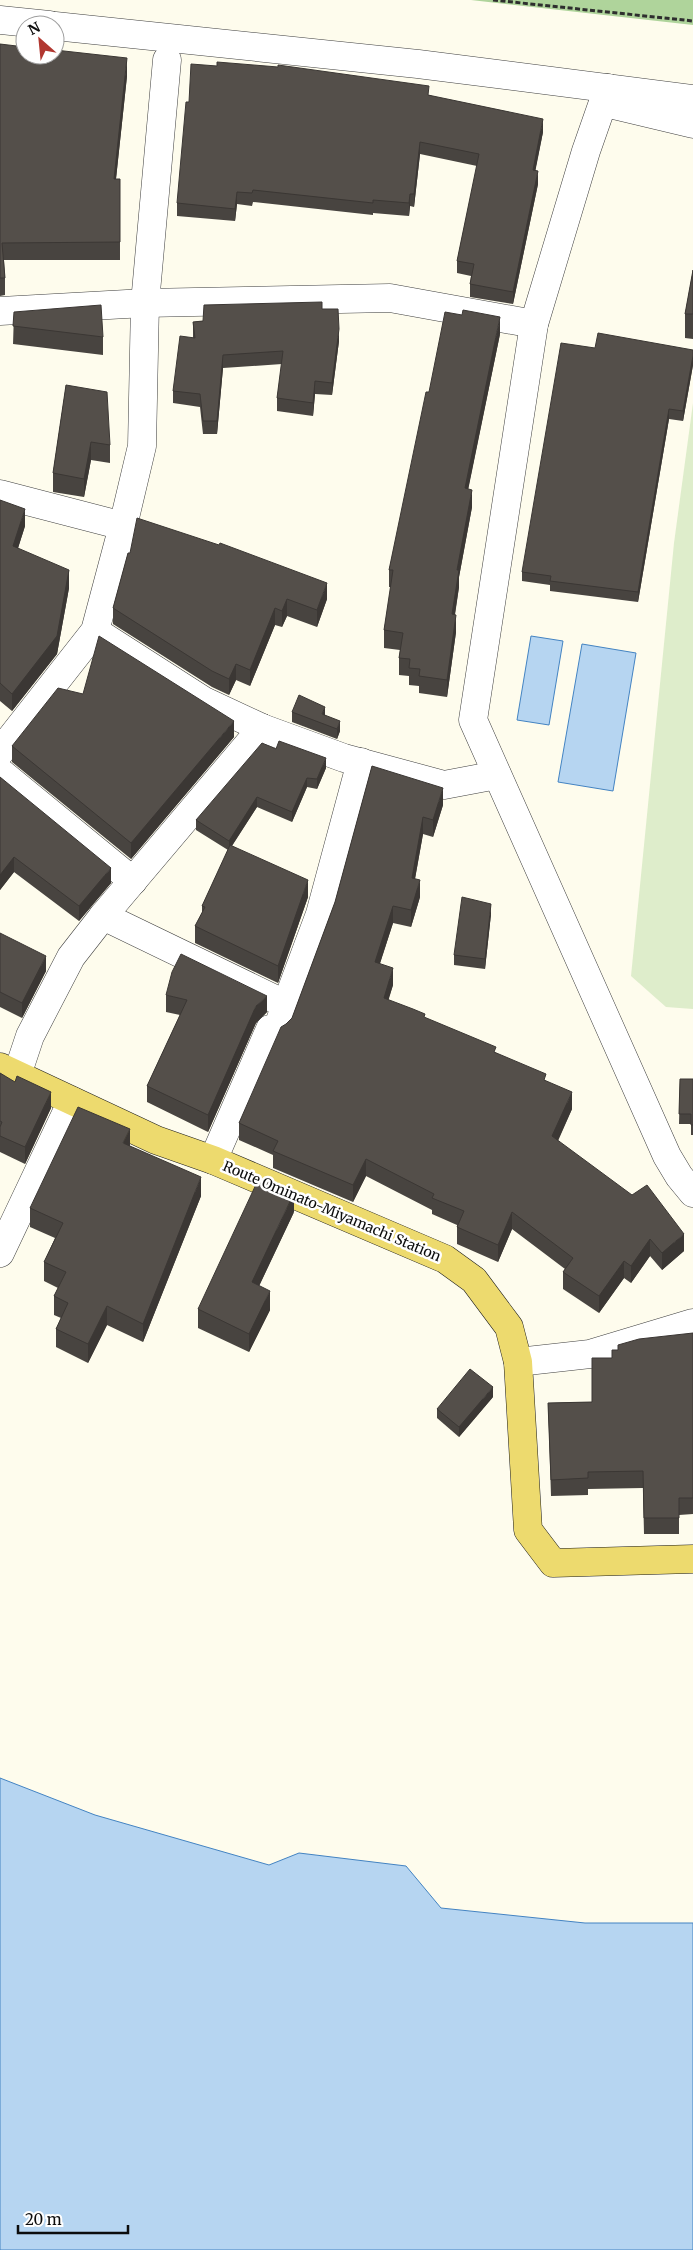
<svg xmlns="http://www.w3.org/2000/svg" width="693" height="2250" font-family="Merriweather,serif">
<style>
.forest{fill:#afd49b}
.pitch{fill:#deedcb}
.water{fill:#b6d5f1;stroke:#4383c2}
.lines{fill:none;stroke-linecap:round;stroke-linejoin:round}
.minor-casing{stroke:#3f3f3f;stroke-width:29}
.major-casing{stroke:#1d1d1d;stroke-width:29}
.path{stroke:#2e2e2e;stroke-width:3;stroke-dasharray:5 2.5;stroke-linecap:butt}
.minor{stroke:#fff;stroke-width:28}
.major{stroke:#edda6e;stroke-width:28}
.wall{fill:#484440}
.shaded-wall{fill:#3b3734}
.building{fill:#544f4a;stroke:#3b3734}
.labels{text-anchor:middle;stroke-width:5;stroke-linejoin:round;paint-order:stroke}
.street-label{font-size:14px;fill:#0c0c0c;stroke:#fff}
</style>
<rect width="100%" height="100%" fill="#fefced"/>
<polygon class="forest" points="471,0 693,0 693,25"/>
<polygon class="pitch" points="693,403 693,1009 666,1007 631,976 674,543"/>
<g class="water">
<polygon points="531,636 563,641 549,725 517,720"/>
<polygon points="582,644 636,653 613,791 558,782"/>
<polygon points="0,1778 95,1815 269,1865 299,1853 406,1866 441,1908 585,1923 693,1923 693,2250 0,2250"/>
</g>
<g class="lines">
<defs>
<g id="minor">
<polyline points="0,20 49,25"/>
<polyline points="55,26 418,64 693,99"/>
<polyline points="608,88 586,151 534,324 473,720 667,1156 679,1176 693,1193"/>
<polyline points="609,104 693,124"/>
<polyline points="0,311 145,303 390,298 534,324"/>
<polyline points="0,494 123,526"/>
<polyline points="95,631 204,701 262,728 344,758 444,785 497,775"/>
<polyline points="0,752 95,631 123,526 142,446 145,303 167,60"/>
<polyline points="0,772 133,881"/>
<polyline points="103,916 285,1004"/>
<polyline points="17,1075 30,1036 71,957 103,916 262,728"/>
<polyline points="213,1160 270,1029 277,1029 320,914 361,762"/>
<polyline points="0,1253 72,1101"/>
<polyline points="518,1362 590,1354 693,1323"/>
</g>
<polyline id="major" points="0,1067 156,1140 213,1160 445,1259 474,1280 509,1327 518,1362 528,1530 553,1563 693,1559"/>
</defs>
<use href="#minor" class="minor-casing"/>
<use href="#major" class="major-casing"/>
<polyline class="path" points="493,0 693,21"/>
<use href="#minor" class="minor"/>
<use href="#major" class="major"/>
</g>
<g class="wall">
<polygon points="0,44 127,76 116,179 120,179 120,260 4,260 5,278 5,295 0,296"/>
<polygon points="429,95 543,132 535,171 538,184 513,304 470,297 470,284 471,276 457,273 457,261 477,166 420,154 414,207 410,206 409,216 373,213 373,215 253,202 252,206 237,204 235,221 177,216 177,203"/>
<polygon points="693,270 693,339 685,338 685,314"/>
<polygon points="322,309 339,341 332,395 315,394 313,416 277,411 277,398 282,364 223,368 217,434 203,434 200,407 173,403 173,391 193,338 193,322"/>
<polygon points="14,312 103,337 103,355 13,344"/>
<polygon points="500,334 468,489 472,507 459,577 459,587 455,615 456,632 447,697 419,693 419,686 409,685 409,676 399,675 399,658 400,650 384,648 384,630 391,587 389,587 389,570 429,392"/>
<polygon points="595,348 693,350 693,365 683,421 669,419 638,602 550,591 550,585 522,581 522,572"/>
<polygon points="66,385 110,445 110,463 91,460 84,497 53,492 53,473"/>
<polygon points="0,500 25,526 18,548 69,588 57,654 12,711 0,701"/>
<polygon points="128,553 327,599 317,627 287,616 282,627 275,625 250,686 236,680 229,695 212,687 113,624 113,608"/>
<polygon points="292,712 325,715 340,731 337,739 292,722"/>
<polygon points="234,737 131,859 12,762 12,746"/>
<polygon points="276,749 326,768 317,789 307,787 292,822 257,807 232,846 308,897 278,983 195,943 195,926 202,913 202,906 228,850 196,830 196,820"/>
<polygon points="372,766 443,805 433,837 423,834 415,879 420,897 411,927 393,923 380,963 393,985 388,1000 496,1053 546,1081 572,1109 558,1141 684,1251 662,1270 650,1256 631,1283 624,1278 599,1313 563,1289 563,1272 565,1269 512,1229 498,1262 457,1244 457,1225 432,1214 432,1210 366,1176 353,1202 273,1168 273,1155 239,1140 239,1123 286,1024 292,1018 335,902"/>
<polygon points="0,777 111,883 79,921 14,872 0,890"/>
<polygon points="491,914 485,969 454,965 454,955"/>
<polygon points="0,933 46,971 22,1018 0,1007"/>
<polygon points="166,995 267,1012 256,1023 208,1132 147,1102 147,1086 180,1015 166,1012"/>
<polygon points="0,1073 51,1108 25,1164 0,1152"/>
<polygon points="680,1079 693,1079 693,1135 691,1135 691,1124 679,1124"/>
<polygon points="130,1146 201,1196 143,1342 107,1325 88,1363 56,1347 56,1329 61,1318 54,1315 54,1296 58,1288 44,1281 44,1262 55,1238 30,1227 30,1208"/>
<polygon points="294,1212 259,1286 270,1310 249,1352 198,1328 198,1309"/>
<polygon points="693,1333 693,1514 679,1515 679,1534 644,1534 643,1488 588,1489 588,1495 551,1496 548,1403 592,1402 618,1350"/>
<polygon points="493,1397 459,1437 437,1418 437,1409"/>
</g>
<g class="shaded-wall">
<polygon points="127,58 127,76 114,197 114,179"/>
<polygon points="543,119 543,132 533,183 533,170"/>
<polygon points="420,142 420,154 414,207 414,194"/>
<polygon points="538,171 538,184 513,304 513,292"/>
<polygon points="237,192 237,204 235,221 235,209"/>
<polygon points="410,194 410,206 409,216 409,203"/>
<polygon points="500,317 500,334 465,505 465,488"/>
<polygon points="339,329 339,341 332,395 332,383"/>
<polygon points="223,355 223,368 217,434 217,421"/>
<polygon points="693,356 693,365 683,421 683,411"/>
<polygon points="315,381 315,394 313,416 313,403"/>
<polygon points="669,409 669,419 638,602 638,592"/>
<polygon points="91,442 91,460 84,497 84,479"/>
<polygon points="472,490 472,507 459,577 459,587 452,632 452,614 457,570"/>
<polygon points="25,509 25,526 13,564 13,546"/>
<polygon points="69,570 69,588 57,654 12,711 12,694"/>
<polygon points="327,583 327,599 317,627 317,610"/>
<polygon points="287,599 287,616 282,627 282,611"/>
<polygon points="275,608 275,625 250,686 250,670"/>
<polygon points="456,615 456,632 447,697 447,680"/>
<polygon points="236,664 236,680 229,695 229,679"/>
<polygon points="325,707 325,717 322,714"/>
<polygon points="234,721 234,737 131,859 131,843"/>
<polygon points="340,721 340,731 337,739 337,729"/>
<polygon points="326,758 326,768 317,789 317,779"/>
<polygon points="307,778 307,787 292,822 292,812"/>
<polygon points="443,788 443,805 433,837 433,820"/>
<polygon points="257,797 257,807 229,850 229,841"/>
<polygon points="423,817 423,834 412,895 412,878"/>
<polygon points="14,857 14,872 0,890 0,875"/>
<polygon points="111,868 111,883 79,921 79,906"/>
<polygon points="308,880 308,897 278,983 278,966"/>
<polygon points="420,880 420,897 411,927 411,910"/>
<polygon points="491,904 491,914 485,969 485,959"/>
<polygon points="393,906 393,923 375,979 375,962"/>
<polygon points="46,956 46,971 22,1018 22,1003"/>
<polygon points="393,968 393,985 384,1015 384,998"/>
<polygon points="267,996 267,1012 256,1023 208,1132 208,1115 256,1006"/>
<polygon points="51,1092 51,1108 25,1164 25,1147"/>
<polygon points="572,1092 572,1109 552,1153 552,1136"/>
<polygon points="130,1129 130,1148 123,1143"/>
<polygon points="366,1159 366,1176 353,1202 353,1185"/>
<polygon points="201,1177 201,1196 143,1342 143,1324"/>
<polygon points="294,1193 294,1212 252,1301 252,1282"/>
<polygon points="512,1212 512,1229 498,1262 498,1245"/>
<polygon points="684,1234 684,1251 662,1270 662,1253"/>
<polygon points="650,1239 650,1256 631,1283 631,1266"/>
<polygon points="624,1261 624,1278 599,1313 599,1296"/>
<polygon points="270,1291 270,1310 249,1352 249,1334"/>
<polygon points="107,1306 107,1325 88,1363 88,1344"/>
<polygon points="493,1387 493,1397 459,1437 459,1427"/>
</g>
<g class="building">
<polygon points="0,44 25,47 25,55 55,55 55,50 127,58 114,179 120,179 120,242 2,243 5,278 0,278"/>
<polygon points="217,62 278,67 278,65 429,86 428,95 543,119 533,170 538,171 513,292 470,284 474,264 457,261 479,154 420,142 414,194 410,194 409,203 373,200 373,203 253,190 252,193 237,192 235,209 177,203 186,102 189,102 191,64 217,66"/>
<polygon points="693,270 693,314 685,314"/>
<polygon points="322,302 322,309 338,309 339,329 332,383 315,381 313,403 277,398 283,351 223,355 217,421 203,421 200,394 173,391 180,336 195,338 193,322 203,321 204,305"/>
<polygon points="101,305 103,337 13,326 14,312"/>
<polygon points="463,310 500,317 465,488 472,490 457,570 459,570 452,614 456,615 447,680 419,676 420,669 409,668 410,659 399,658 403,633 384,630 393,570 389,570 426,392 429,392 445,312 462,315"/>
<polygon points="598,333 693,350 693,356 683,411 669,409 638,592 550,581 551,576 522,572 561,343 595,348"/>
<polygon points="66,385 107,392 110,445 91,442 84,479 53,473"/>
<polygon points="0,500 25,509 13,546 69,570 57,636 12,694 0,683"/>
<polygon points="137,518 219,545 220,543 327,583 317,610 287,599 282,611 275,608 250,670 236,664 229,679 212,671 113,608 128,553 130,553"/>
<polygon points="99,636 234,721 131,843 12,746 58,688 83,694"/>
<polygon points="299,695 325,707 322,714 340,721 337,729 292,712"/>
<polygon points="279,741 326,758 317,779 307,778 292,812 257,797 229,841 196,820 262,743 276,749"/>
<polygon points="372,766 443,788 433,820 423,817 412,878 420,880 411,910 393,906 375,962 393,968 384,998 413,1009 425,1014 424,1017 496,1047 494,1052 546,1074 544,1080 572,1092 552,1136 632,1195 647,1185 684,1234 662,1253 650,1239 631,1266 624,1261 599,1296 563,1272 573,1258 512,1212 498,1245 457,1227 464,1211 432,1198 434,1194 366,1159 353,1185 273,1151 278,1141 239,1123 281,1027 286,1024 292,1018 335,902"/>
<polygon points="0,777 111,868 79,906 14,857 0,875"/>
<polygon points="230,845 308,880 278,966 195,926 205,907 202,906"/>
<polygon points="462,897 491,904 485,959 454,955"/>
<polygon points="0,933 46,956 22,1003 0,992"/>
<polygon points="181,954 267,996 256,1006 208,1115 147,1086 187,1000 166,995 172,972"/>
<polygon points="0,1073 15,1082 17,1076 51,1092 25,1147 0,1136 0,1127 2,1122 0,1121"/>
<polygon points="680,1079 693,1079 693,1125 691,1125 691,1114 679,1114"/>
<polygon points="78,1107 130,1129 123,1143 201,1177 143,1324 107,1306 88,1344 56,1329 68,1303 54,1296 66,1272 44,1262 63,1223 30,1208"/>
<polygon points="259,1178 294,1193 252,1282 270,1291 249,1334 198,1309"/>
<polygon points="693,1333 693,1498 679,1498 679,1518 644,1518 643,1471 588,1472 588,1478 551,1480 548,1403 592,1402 592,1358 612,1358 612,1350 618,1350 618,1345 639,1339"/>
<polygon points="470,1369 493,1387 459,1427 437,1409"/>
</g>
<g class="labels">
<g class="street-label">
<text transform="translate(332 1211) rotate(23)" y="5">Route Ominato-Miyamachi Station</text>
</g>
</g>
<g transform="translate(40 40) rotate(333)"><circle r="24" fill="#ffffff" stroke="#9e9e9e"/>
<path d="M0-4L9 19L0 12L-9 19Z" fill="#b13730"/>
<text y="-8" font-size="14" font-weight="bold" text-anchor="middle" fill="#0c0c0c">N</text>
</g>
<path d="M18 2225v8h110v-8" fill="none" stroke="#0c0c0c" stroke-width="2.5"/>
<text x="25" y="2225" font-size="15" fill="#0c0c0c" stroke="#ffffff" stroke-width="4" paint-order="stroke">20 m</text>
</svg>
